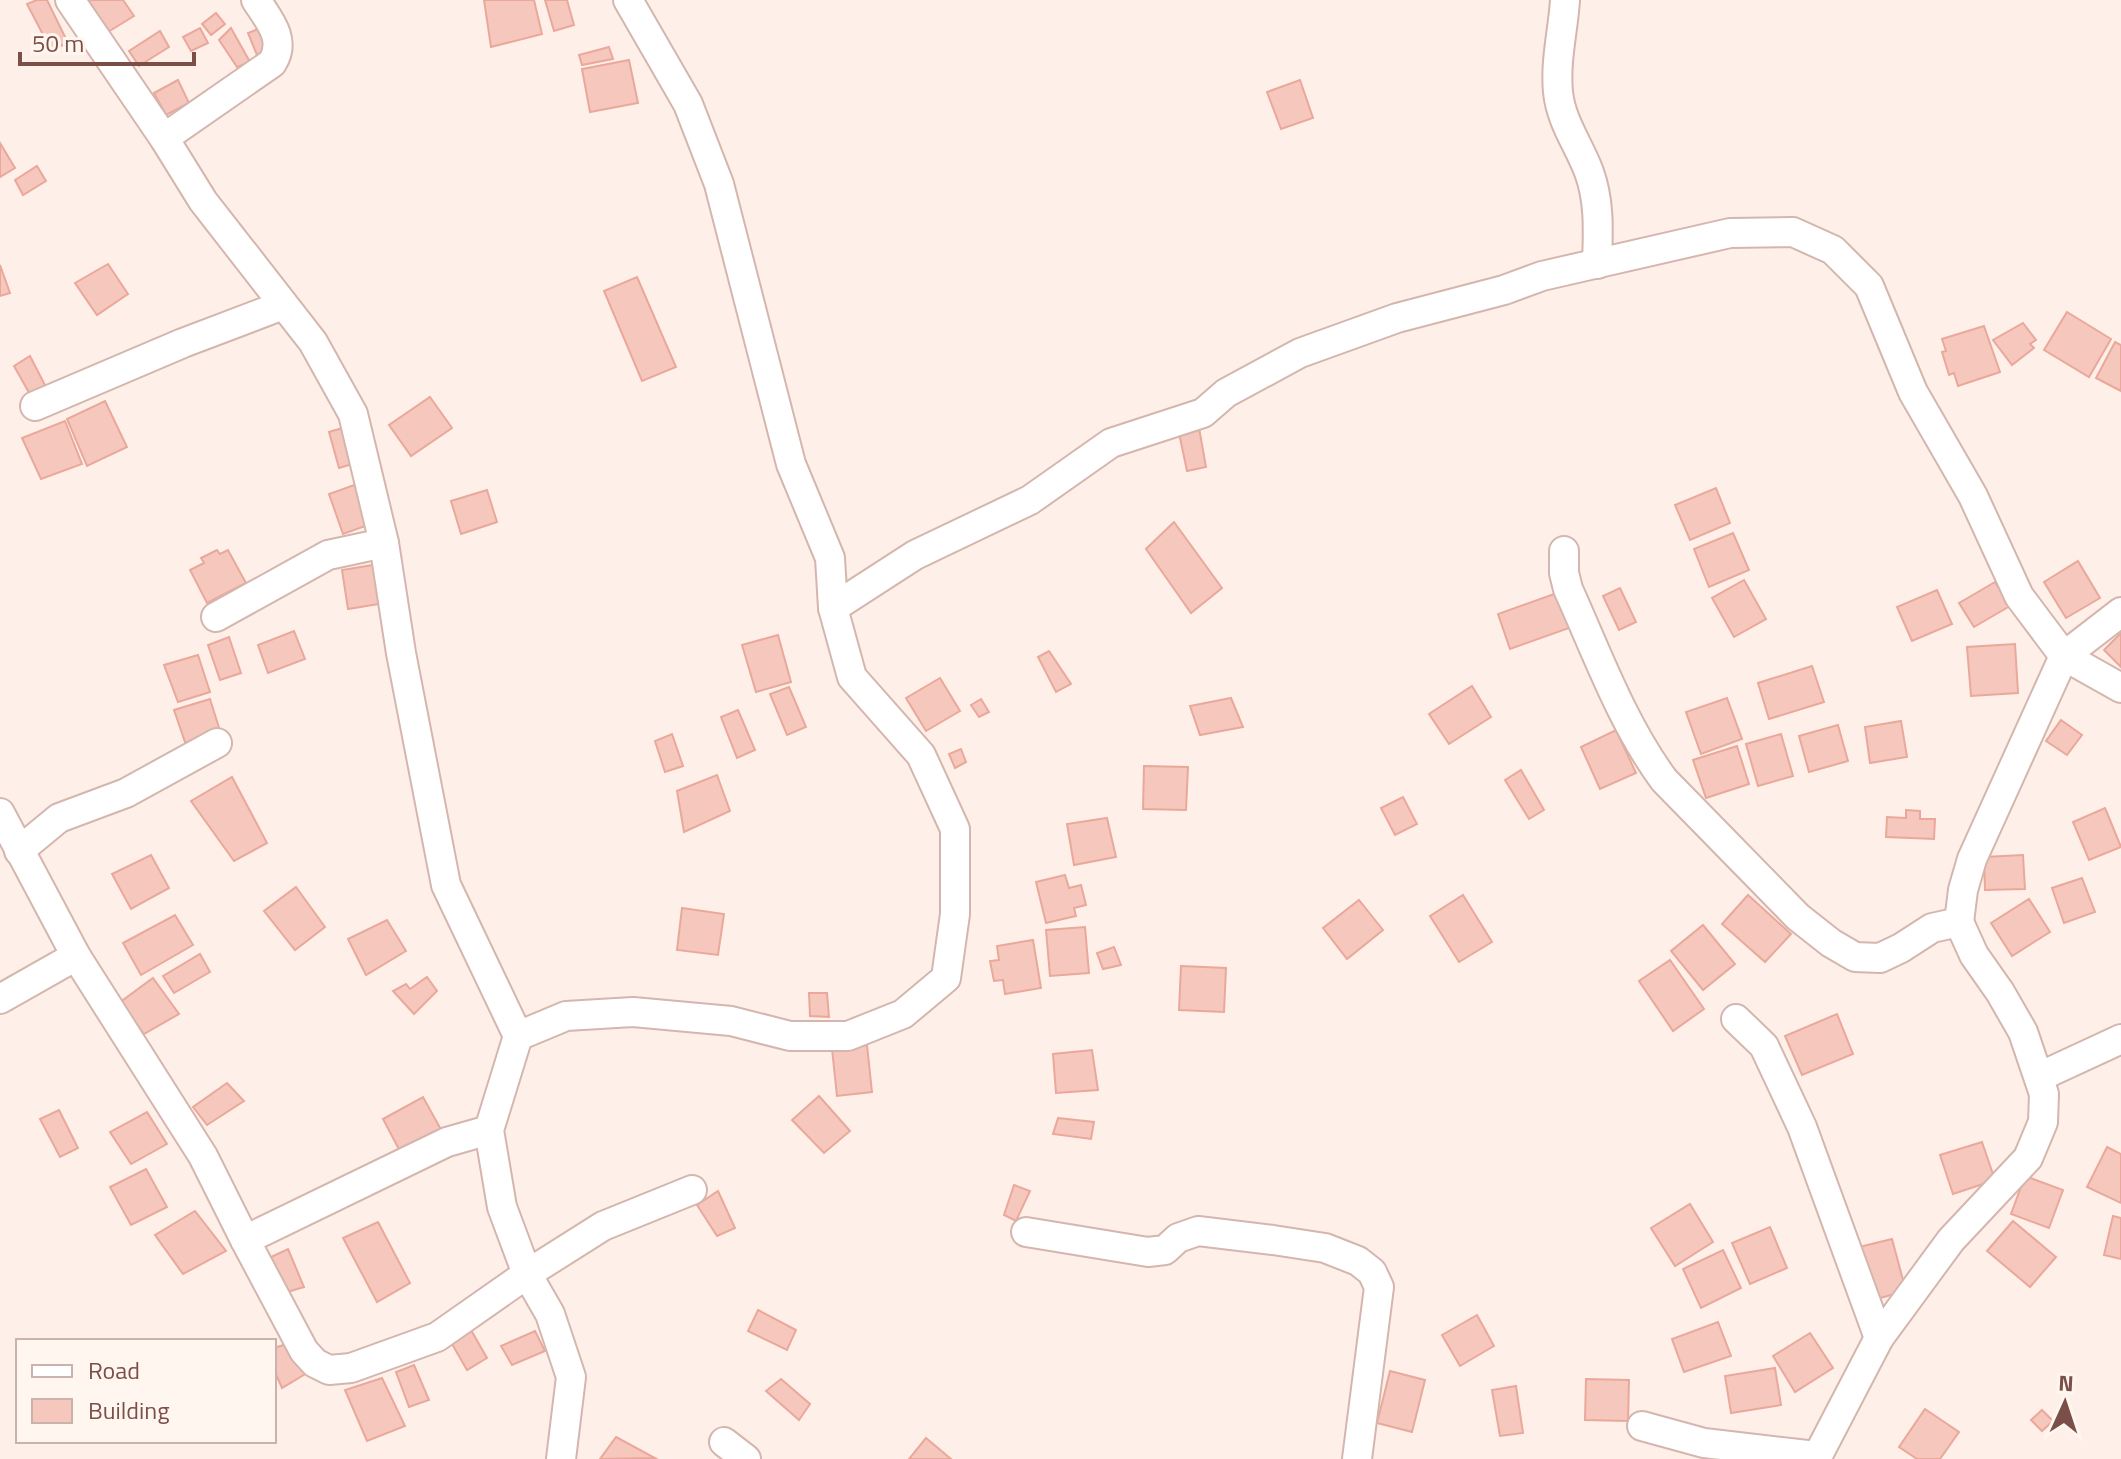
<svg xmlns="http://www.w3.org/2000/svg" width="2121" height="1459" font-family="'Titillium Web',sans-serif">
<style>
.building{fill:#f6c7bd;stroke:#eaa89b;stroke-width:2}
.lines{fill:none;stroke-linecap:round;stroke-linejoin:round}
.street-casing{stroke:#d4b6ae;stroke-width:32}
.street{stroke:#fff;stroke-width:28}
</style>
<rect width="100%" height="100%" fill="#fef0e8"/>
<g class="building">
<polygon points="37,0 47,0 68,43 51,50 27,4"/>
<polygon points="88,0 123,0 134,16 108,32"/>
<polygon points="484,0 534,0 542,34 491,47"/>
<polygon points="545,0 567,0 574,25 554,31"/>
<polygon points="216,13 225,24 211,35 202,24"/>
<polygon points="200,28 208,43 191,51 183,37"/>
<polygon points="231,28 250,62 237,67 219,40"/>
<polygon points="261,28 271,46 257,55 248,33"/>
<polygon points="160,31 169,47 139,66 129,51"/>
<polygon points="609,47 613,59 582,65 579,55"/>
<polygon points="629,60 638,103 590,112 582,69"/>
<polygon points="178,80 189,103 166,115 154,93"/>
<polygon points="1300,80 1313,118 1281,129 1267,92"/>
<polygon points="0,143 15,168 0,177"/>
<polygon points="37,166 46,181 23,195 15,180"/>
<polygon points="108,264 128,294 97,315 75,283"/>
<polygon points="0,265 10,293 0,296"/>
<polygon points="637,277 676,367 642,381 604,291"/>
<polygon points="2067,312 2111,339 2089,377 2044,350"/>
<polygon points="2023,323 2036,340 2030,344 2034,348 2012,365 1993,340"/>
<polygon points="1984,326 2000,372 1958,386 1954,373 1949,375 1942,352 1946,351 1942,339"/>
<polygon points="2115,342 2121,345 2121,391 2096,378"/>
<polygon points="30,356 48,391 32,398 14,366"/>
<polygon points="430,397 452,428 411,456 389,425"/>
<polygon points="105,401 127,447 87,466 67,419"/>
<polygon points="65,421 82,464 41,479 22,438"/>
<polygon points="349,426 359,462 339,468 329,432"/>
<polygon points="1199,428 1206,467 1187,471 1179,433"/>
<polygon points="357,484 371,524 343,534 329,494"/>
<polygon points="1716,488 1730,523 1690,540 1675,505"/>
<polygon points="487,490 497,522 461,534 451,501"/>
<polygon points="1174,522 1222,588 1191,613 1146,549"/>
<polygon points="1733,533 1749,570 1709,587 1694,549"/>
<polygon points="217,550 220,554 228,550 246,583 207,603 190,570 204,563 201,558"/>
<polygon points="2078,561 2100,598 2066,618 2044,582"/>
<polygon points="373,565 379,604 348,609 342,570"/>
<polygon points="1744,580 1766,619 1734,637 1712,598"/>
<polygon points="1995,582 2010,606 1974,627 1959,603"/>
<polygon points="1620,588 1636,622 1619,630 1603,596"/>
<polygon points="1937,590 1952,624 1912,641 1897,607"/>
<polygon points="1557,593 1569,628 1510,649 1498,614"/>
<polygon points="294,631 305,659 268,673 258,645"/>
<polygon points="2121,633 2121,667 2104,650"/>
<polygon points="778,635 791,682 756,692 742,645"/>
<polygon points="229,637 241,673 220,680 208,645"/>
<polygon points="2015,644 2018,693 1971,696 1967,647"/>
<polygon points="1049,651 1071,684 1056,692 1038,657"/>
<polygon points="198,655 210,692 178,702 164,665"/>
<polygon points="1812,666 1824,702 1769,719 1758,683"/>
<polygon points="940,678 960,711 926,731 906,698"/>
<polygon points="1472,686 1491,717 1449,744 1429,714"/>
<polygon points="789,687 806,727 787,735 770,694"/>
<polygon points="1231,698 1243,727 1200,735 1190,706"/>
<polygon points="1727,698 1742,739 1701,754 1686,712"/>
<polygon points="210,699 221,734 186,745 174,710"/>
<polygon points="981,699 989,712 979,717 971,705"/>
<polygon points="738,710 755,750 737,758 721,717"/>
<polygon points="2061,720 2082,735 2067,755 2046,741"/>
<polygon points="1901,721 1907,757 1870,763 1865,727"/>
<polygon points="1838,725 1848,761 1809,772 1799,736"/>
<polygon points="1616,730 1636,773 1600,789 1581,747"/>
<polygon points="672,734 683,766 665,772 655,741"/>
<polygon points="1781,734 1793,776 1758,786 1746,744"/>
<polygon points="1737,746 1749,784 1706,798 1693,760"/>
<polygon points="961,749 966,762 955,768 949,754"/>
<polygon points="1144,766 1188,767 1186,810 1143,809"/>
<polygon points="1521,770 1544,810 1529,819 1505,780"/>
<polygon points="717,775 730,811 684,832 677,791"/>
<polygon points="232,777 267,843 234,861 191,801"/>
<polygon points="1403,797 1417,824 1395,835 1381,808"/>
<polygon points="2105,808 2121,847 2089,860 2073,822"/>
<polygon points="1906,810 1920,811 1920,819 1935,819 1934,839 1886,837 1887,817 1906,818"/>
<polygon points="1107,818 1116,857 1074,865 1067,824"/>
<polygon points="151,855 169,888 131,909 112,874"/>
<polygon points="2023,855 2025,889 1985,890 1984,857"/>
<polygon points="1065,875 1069,888 1081,885 1086,905 1074,908 1076,916 1046,923 1036,882"/>
<polygon points="2082,878 2095,912 2064,923 2052,888"/>
<polygon points="296,887 325,927 295,950 264,911"/>
<polygon points="1463,895 1492,942 1459,962 1430,916"/>
<polygon points="1748,895 1791,934 1765,962 1722,924"/>
<polygon points="2029,899 2050,932 2012,956 1991,923"/>
<polygon points="1359,900 1383,930 1347,959 1323,928"/>
<polygon points="682,908 724,914 718,955 677,950"/>
<polygon points="175,915 193,945 141,975 123,943"/>
<polygon points="387,920 406,951 366,975 348,939"/>
<polygon points="1703,925 1735,964 1703,990 1671,951"/>
<polygon points="1085,927 1089,973 1050,976 1046,930"/>
<polygon points="1033,940 1041,988 1005,994 1003,980 994,981 990,961 999,960 997,946"/>
<polygon points="1114,947 1121,965 1103,969 1097,953"/>
<polygon points="200,954 210,972 174,993 163,976"/>
<polygon points="1670,960 1704,1009 1673,1031 1639,981"/>
<polygon points="1181,966 1226,968 1224,1012 1179,1010"/>
<polygon points="427,977 437,991 414,1014 393,991 406,984 410,989"/>
<polygon points="153,978 179,1014 144,1034 119,1003"/>
<polygon points="809,993 827,993 829,1017 810,1016"/>
<polygon points="1837,1014 1853,1054 1802,1075 1785,1036"/>
<polygon points="867,1045 872,1092 837,1096 832,1049"/>
<polygon points="1092,1050 1098,1090 1056,1093 1053,1054"/>
<polygon points="227,1083 244,1101 207,1125 193,1107"/>
<polygon points="819,1096 850,1131 824,1153 792,1120"/>
<polygon points="423,1097 444,1135 403,1157 383,1119"/>
<polygon points="59,1110 78,1148 60,1157 40,1119"/>
<polygon points="147,1112 167,1144 131,1164 110,1132"/>
<polygon points="1058,1118 1094,1122 1091,1139 1053,1134"/>
<polygon points="1982,1142 1995,1180 1953,1194 1940,1155"/>
<polygon points="2107,1147 2121,1154 2121,1203 2087,1187"/>
<polygon points="146,1169 167,1207 131,1225 110,1187"/>
<polygon points="2025,1176 2063,1190 2049,1228 2011,1214"/>
<polygon points="1014,1185 1030,1191 1016,1221 1004,1215"/>
<polygon points="718,1191 735,1228 717,1236 697,1205"/>
<polygon points="1690,1204 1713,1242 1675,1266 1651,1228"/>
<polygon points="195,1211 226,1251 183,1274 155,1235"/>
<polygon points="2113,1216 2121,1218 2121,1259 2104,1255"/>
<polygon points="2013,1221 2056,1257 2030,1287 1987,1251"/>
<polygon points="378,1222 410,1283 377,1302 343,1238"/>
<polygon points="1770,1227 1787,1268 1750,1284 1732,1243"/>
<polygon points="1892,1239 1906,1291 1869,1301 1855,1248"/>
<polygon points="288,1249 304,1287 287,1292 271,1257"/>
<polygon points="1723,1250 1741,1288 1701,1308 1683,1269"/>
<polygon points="758,1310 796,1330 787,1350 748,1331"/>
<polygon points="1477,1315 1494,1346 1460,1366 1442,1335"/>
<polygon points="1718,1322 1731,1356 1684,1372 1672,1339"/>
<polygon points="467,1323 487,1358 467,1370 448,1337"/>
<polygon points="535,1331 545,1351 512,1365 501,1346"/>
<polygon points="1810,1333 1833,1368 1795,1392 1773,1356"/>
<polygon points="293,1342 312,1370 282,1388 274,1370 274,1348"/>
<polygon points="414,1365 429,1400 409,1407 396,1372"/>
<polygon points="1775,1368 1781,1405 1731,1413 1725,1376"/>
<polygon points="1390,1371 1425,1380 1412,1432 1377,1423"/>
<polygon points="382,1378 405,1426 367,1441 345,1390"/>
<polygon points="781,1379 810,1404 799,1420 766,1391"/>
<polygon points="1586,1379 1629,1380 1628,1421 1585,1420"/>
<polygon points="1516,1386 1523,1433 1500,1436 1492,1390"/>
<polygon points="1925,1409 1959,1432 1940,1459 1917,1459 1899,1447"/>
<polygon points="2042,1410 2053,1421 2042,1431 2031,1420"/>
<polygon points="616,1437 655,1458 600,1459"/>
<polygon points="926,1438 951,1459 909,1459"/>
</g>
<g class="lines">
<defs>
<g id="street">
<polyline points="70,0 164,138 203,201 313,342 353,414 384,543 401,653 446,885 518,1036"/>
<path d="M 1565,0 C 1563,31 1555,61 1558,92 C 1561,122 1579,145 1589,172 C 1600,202 1598,233 1597,264"/>
<path d="M 164,138 L 272,63 C 287,40 269,20 256,0"/>
<polyline points="35,406 183,343 283,305"/>
<path d="M 1564,551 L 1564,573 L 1568,589 C 1597,653 1622,723 1664,780 L 1798,917 L 1831,943 L 1855,957 L 1880,958 L 1901,948 L 1932,928 L 1959,922 L 1974,955 L 2000,992 L 2023,1032 L 2044,1094 L 2043,1122 L 2028,1158 L 1951,1240 L 1879,1338 L 1816,1459"/>
<polyline points="833,608 915,555 1030,500 1111,443 1203,413 1226,393 1300,353 1397,318 1504,290 1542,276 1730,233 1793,232 1833,250 1869,286 1913,392 1973,496 2019,596 2064,656 2121,688"/>
<polyline points="216,617 328,555 384,543"/>
<polyline points="0,813 76,956 203,1156 245,1240 447,1142 489,1130"/>
<polyline points="19,851 59,818 126,793 217,743"/>
<polyline points="1959,922 1963,890 1972,859 2064,656 2121,612"/>
<polyline points="0,999 76,956"/>
<polyline points="1736,1019 1764,1046 1802,1127 1879,1338"/>
<polyline points="2039,1077 2121,1039"/>
<polyline points="1026,1232 1148,1252 1165,1250 1178,1238 1198,1231 1273,1240 1325,1248 1358,1261 1372,1272 1379,1287 1357,1459"/>
<polyline points="245,1240 304,1351 315,1363 329,1370 351,1368 437,1337 527,1274 603,1226 692,1190"/>
<polyline points="1642,1426 1704,1443 1816,1456"/>
<polyline points="724,1442 746,1459"/>
<polyline points="561,1459 571,1377 550,1314 527,1274 502,1207 489,1130 518,1036 566,1016 633,1012 731,1021 790,1036 848,1036 903,1014 946,978 955,914 955,829 921,755 852,677 833,608 830,558 791,464 719,184 688,104 628,0"/>
</g>
</defs>
<use href="#street" class="street-casing"/>
<use href="#street" class="street"/>
</g>
<rect x="16" y="1339" width="260" height="104" fill="#fff6f0" stroke="#cab3ad" stroke-width="2"/>
<rect x="32" y="1365" width="40" height="12" fill="#ffffff" stroke="#cab3ad" stroke-width="2"/>
<text x="88" y="1379" font-size="24" fill="#7b4f48">Road</text>
<rect x="32" y="1399" width="40" height="24" fill="#f6c7bd" stroke="#cab3ad" stroke-width="2"/>
<text x="88" y="1419" font-size="24" fill="#7b4f48">Building</text>
<g transform="translate(2065 1403) rotate(3)" stroke="#fff6f0" stroke-width="6" paint-order="stroke">
<path d="M0-6L14 30L0 20L-14 30Z" fill="#7b4f48"/>
<text y="-12" font-size="22" font-weight="bold" text-anchor="middle" fill="#7b4f48">N</text>
</g>
<path d="M20 52v12h174v-12" fill="none" stroke="#7b4f48" stroke-width="4"/>
<text x="32" y="52" font-size="24" fill="#7b4f48" stroke="#fff6f0" stroke-width="6" paint-order="stroke">50 m</text>
</svg>
